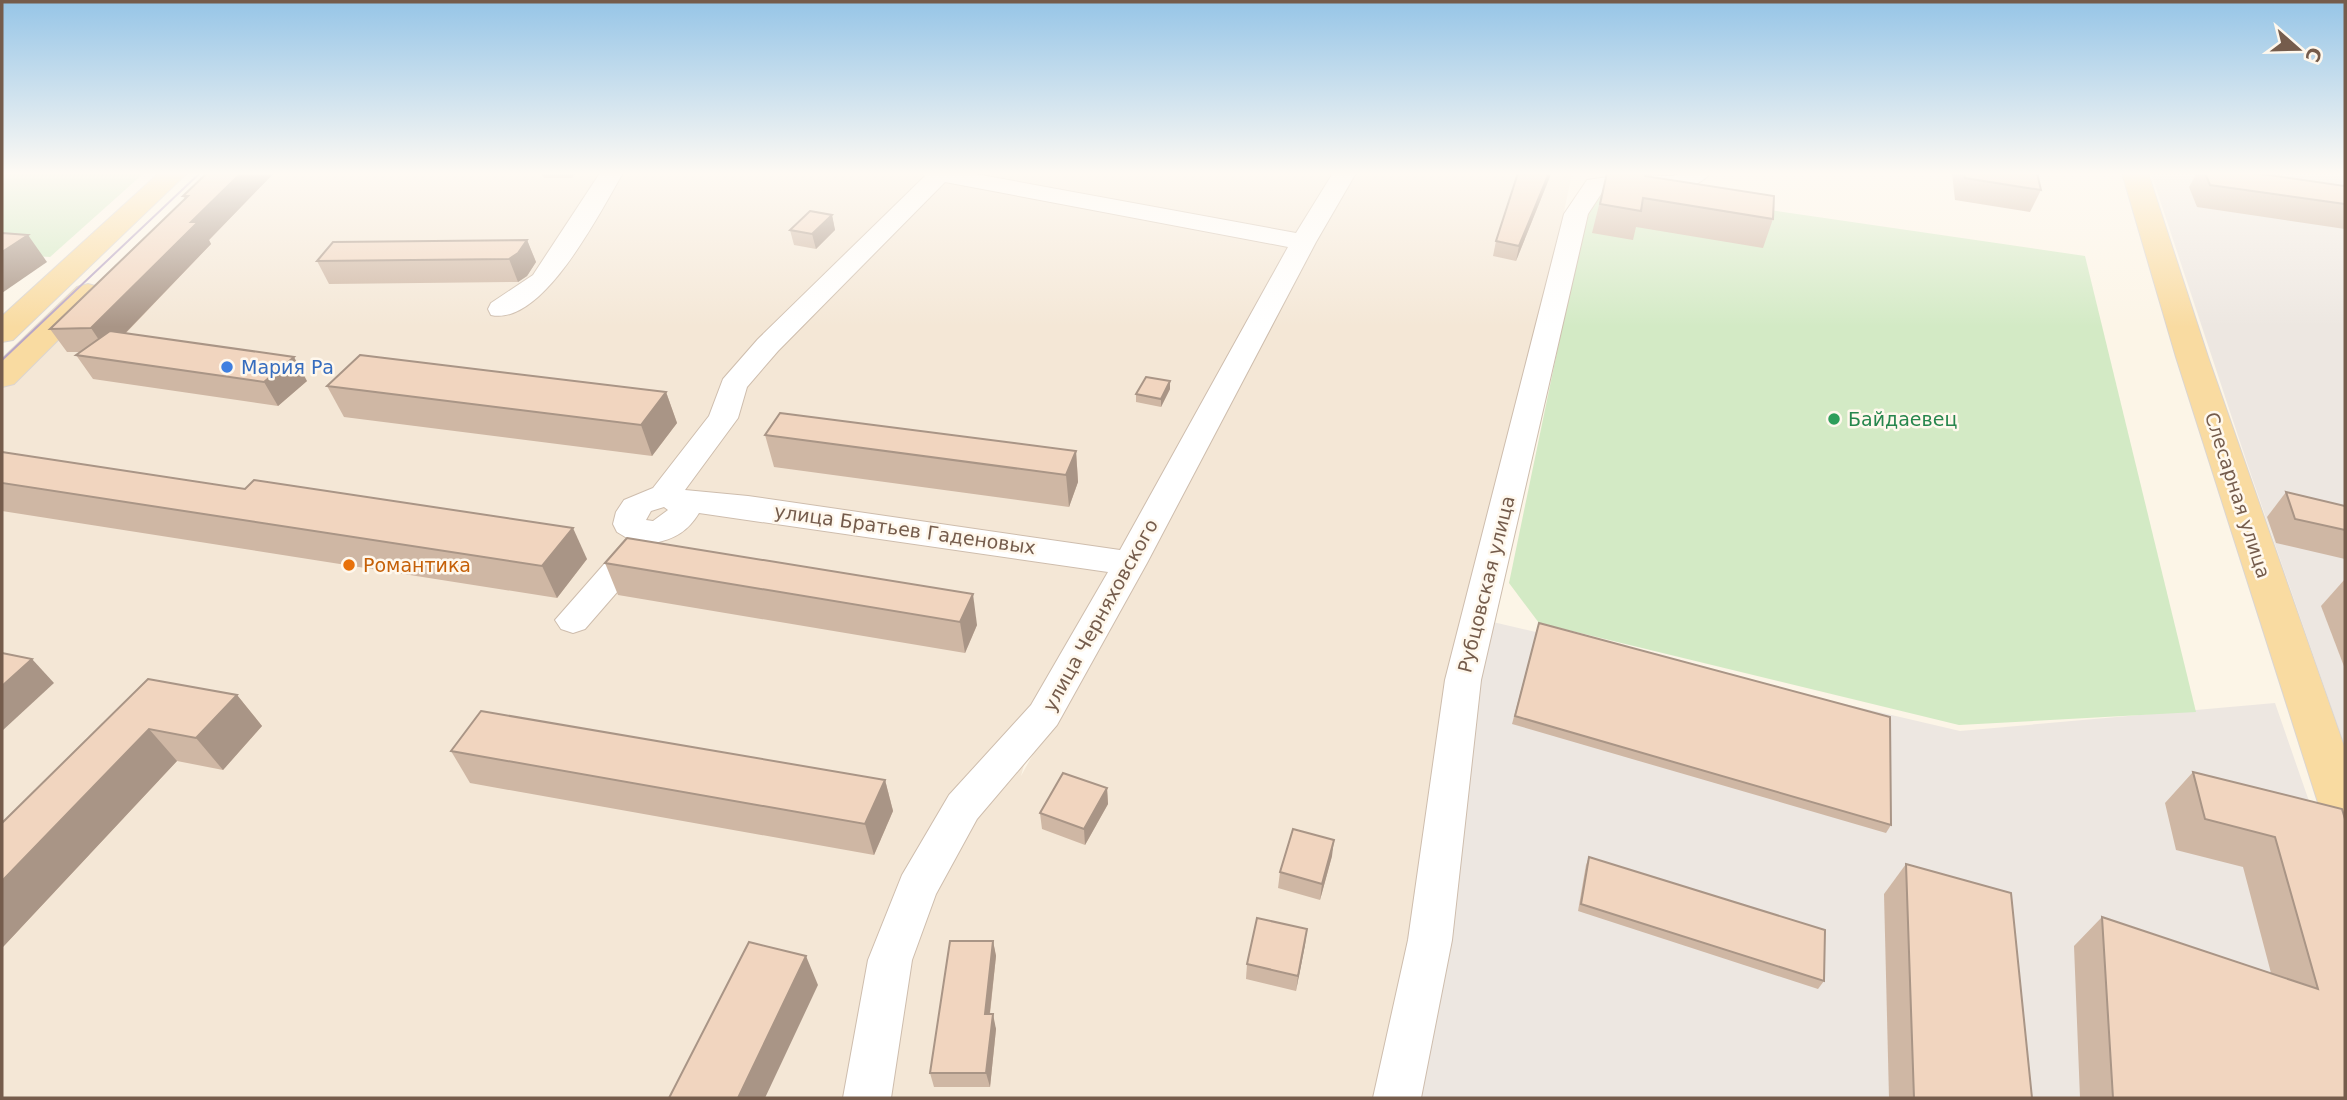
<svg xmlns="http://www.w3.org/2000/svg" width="2347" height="1100" font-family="'DejaVu Sans',sans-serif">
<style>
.residential{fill:#f4e7d6}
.industrial{fill:#ede7e1}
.green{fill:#d3eac5}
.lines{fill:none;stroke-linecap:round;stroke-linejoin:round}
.minor-casing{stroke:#cebdad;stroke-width:2}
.major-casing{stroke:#dbd5d0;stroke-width:2}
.minor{fill:#fff;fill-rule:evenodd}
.major{fill:#f9dba1;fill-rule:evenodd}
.tram{stroke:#b8a5c6;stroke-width:2}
.wall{fill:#cfb7a4}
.shaded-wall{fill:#a99586}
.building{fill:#f1d5bf;stroke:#a99586;stroke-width:2}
.shop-dot{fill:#3f7fe0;stroke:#fff8ed;stroke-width:2.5}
.leisure-dot{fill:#2e9e5b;stroke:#fff8ed;stroke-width:2.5}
.food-dot{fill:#e8710a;stroke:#fff8ed;stroke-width:2.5}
.labels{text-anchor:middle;stroke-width:5;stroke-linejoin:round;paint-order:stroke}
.shop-label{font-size:19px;fill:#366cbe;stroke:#fff8ed;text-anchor:start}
.leisure-label{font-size:19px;fill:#27864d;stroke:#fff8ed;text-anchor:start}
.street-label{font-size:19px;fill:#755c4c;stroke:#fff8ed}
.food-label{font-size:19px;fill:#c56008;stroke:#fff8ed;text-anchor:start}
</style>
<rect width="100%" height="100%" fill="#fcf5e7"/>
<polygon class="residential" points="225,173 1332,173 1047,680 1021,776 1353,173 1572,173 1480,619 1396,1098 2,1098 2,388 25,370"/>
<g class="industrial">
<polygon points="2151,173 2345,173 2345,747 2248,466"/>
<polygon points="1480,619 1960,731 2275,703 2345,905 2345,1098 1396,1098"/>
</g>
<g class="green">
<polygon points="2,173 144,173 50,257 2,254"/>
<polygon points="1598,185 2085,256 2196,712 1959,725 1539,623 1509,583 1579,246"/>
</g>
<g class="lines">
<defs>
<g id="minor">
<path d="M 600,173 L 623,173 C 601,210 543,327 491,315 L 488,309 L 491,303 L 533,275 Z"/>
<path d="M 923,173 L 970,173 L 1296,233 L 1333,173 L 1356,173 L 1316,242 L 1147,563 L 1057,725 L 977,819 L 936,894 L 912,960 L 891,1098 L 843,1098 L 868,960 L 902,875 L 949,795 L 1031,705 L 1108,572 L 699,513 C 688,531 675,539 654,543 L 651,553 L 585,629 L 573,633 L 561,629 L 555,620 L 627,538 L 617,532 L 613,524 L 616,512 L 624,500 L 653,488 L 709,416 L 723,379 L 758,339 L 925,176 ZM 945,182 L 1288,247 L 1120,550 L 748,496 L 685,490 L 738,418 L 747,387 L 778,351 ZM 664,507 L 668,510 L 653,521 L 646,520 L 651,511 Z"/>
<path d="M 1680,173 L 1710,173 C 1692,199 1631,188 1603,191 L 1588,214 L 1481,680 L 1452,940 L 1421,1098 L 1373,1098 L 1408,940 L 1445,680 L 1564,214 L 1587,180 L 1621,175 L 1673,176 Z"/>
</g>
<g id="major">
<polygon points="159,173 187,173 13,340 2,342 2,316"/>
<polygon points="2122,173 2148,173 2208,357 2345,749 2345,835 2329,829 2322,815 2176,357"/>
<polygon points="88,284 99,287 103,293 99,299 14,384 2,387 2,359 77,287"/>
</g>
</defs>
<use href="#minor" class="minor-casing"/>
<use href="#major" class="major-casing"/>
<use href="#minor" class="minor"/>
<use href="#major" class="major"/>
<polyline class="tram" points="2,360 200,173"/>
</g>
<g class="wall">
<polygon points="207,173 274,173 209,240 211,244 125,334 307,381 278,406 93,379 76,355 81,352 67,352 50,329 185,200 183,196"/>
<polygon points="541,173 575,173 572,178 544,178"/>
<polygon points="1518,173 1551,173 1549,179 1516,261 1493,256 1496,241"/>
<polygon points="1607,173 1645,176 1773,219 1763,248 1636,227 1633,240 1592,233"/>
<polygon points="1952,173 2037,173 2041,190 2030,212 1955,200"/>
<polygon points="2197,173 2255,173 2345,186 2345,229 2197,207 2189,187"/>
<polygon points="832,215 835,230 816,249 794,245 790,230"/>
<polygon points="527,240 536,262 527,276 518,282 329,284 317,261"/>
<polygon points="1170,381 1170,389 1161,407 1136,402 1136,394"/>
<polygon points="327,386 666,392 677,423 652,456 344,417"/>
<polygon points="765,435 1076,451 1078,482 1069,507 774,467"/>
<polygon points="2,452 245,489 587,559 557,598 2,511"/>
<polygon points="2286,492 2345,506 2345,559 2276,543 2267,517"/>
<polygon points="627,538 977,625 965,653 618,595 605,563"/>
<polygon points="2345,579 2345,669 2321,606"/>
<polygon points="1539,623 1891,825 1886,833 1512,724"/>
<polygon points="148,679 237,695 262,726 223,770 177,761 2,948 2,823"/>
<polygon points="451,751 885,780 893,811 874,855 470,783"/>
<polygon points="2193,772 2342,809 2345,1098 2080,1098 2074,946 2102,917 2271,973 2243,867 2176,850 2165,803"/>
<polygon points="1107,788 1108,804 1085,845 1042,829 1040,813"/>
<polygon points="1332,856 1320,900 1278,888 1280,872"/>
<polygon points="1589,857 1824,981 1818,989 1578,911 1586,865"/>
<polygon points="1906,864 2032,1098 1889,1098 1884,894"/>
<polygon points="1307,929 1296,991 1246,979 1247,964"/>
<polygon points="993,941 996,956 990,1014 996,1029 990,1087 934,1087 930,1073"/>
</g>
<g class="shaded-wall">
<polygon points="241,173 274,173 209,240 211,244 107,352 91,328 191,222"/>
<polygon points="1549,173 1551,173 1549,179 1516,261 1519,246"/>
<polygon points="832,215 835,230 816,249 812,234"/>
<polygon points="28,235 47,262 2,293 2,252"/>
<polygon points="527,240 536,262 527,276 518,282 509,259"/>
<polygon points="294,357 307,381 278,406 264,382"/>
<polygon points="1170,381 1170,389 1161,407 1161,399"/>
<polygon points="666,392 677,423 652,456 641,425"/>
<polygon points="1076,451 1078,482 1069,507 1066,475"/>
<polygon points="573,528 587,559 557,598 542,566"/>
<polygon points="973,594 977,625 965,653 960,622"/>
<polygon points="32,659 54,683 2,731 2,686"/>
<polygon points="237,695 262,726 223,770 196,738"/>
<polygon points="149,729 177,761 2,948 2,881"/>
<polygon points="885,780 893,811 874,855 865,824"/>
<polygon points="1107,788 1108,804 1085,845 1084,829"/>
<polygon points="1334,840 1332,856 1320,900 1322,884"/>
<polygon points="1307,929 1305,945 1296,991 1298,976"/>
<polygon points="993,941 996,956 988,1029 985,1014"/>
<polygon points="806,956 818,985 765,1098 738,1098"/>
<polygon points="993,1014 996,1029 990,1087 986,1073"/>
</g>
<g class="building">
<polygon points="207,173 241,173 191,222 198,222 91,328 50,329 188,196 183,196"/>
<polygon points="1518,173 1549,173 1519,246 1496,241"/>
<polygon points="1607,173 1646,173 1645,176 1774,196 1773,219 1643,198 1641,211 1600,204"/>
<polygon points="1964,173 2037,173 2041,190 1965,178"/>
<polygon points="2205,173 2255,173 2345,186 2345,204 2210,185"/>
<polygon points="810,211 832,215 812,234 790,230"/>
<polygon points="2,233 28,235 2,252"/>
<polygon points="527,240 518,253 509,259 317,261 333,242"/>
<polygon points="110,331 294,357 264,382 76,355"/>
<polygon points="360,355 666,392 641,425 327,386"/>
<polygon points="1146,377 1170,381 1161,399 1136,394"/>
<polygon points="780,413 1076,451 1066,475 765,435"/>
<polygon points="2,452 245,489 254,480 573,528 542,566 2,483"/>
<polygon points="2286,492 2345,506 2345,530 2295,519"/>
<polygon points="627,538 973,594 960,622 605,563"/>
<polygon points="1539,623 1890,717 1891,825 1515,716"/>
<polygon points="2,653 32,659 2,686"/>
<polygon points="148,679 237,695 196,738 149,729 2,881 2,823"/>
<polygon points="481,711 885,780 865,824 451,751"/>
<polygon points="2193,772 2342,809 2345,819 2345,1098 2113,1098 2102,917 2318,989 2275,837 2205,819"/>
<polygon points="1063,773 1107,788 1084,829 1040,813"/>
<polygon points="1293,829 1334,840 1322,884 1280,872"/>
<polygon points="1589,857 1825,930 1824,981 1581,904"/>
<polygon points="1906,864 2011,893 2032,1098 1914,1098"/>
<polygon points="1257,918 1307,929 1298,976 1247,964"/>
<polygon points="950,941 993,941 985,1014 993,1014 986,1073 930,1073"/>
<polygon points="749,942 806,956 738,1098 669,1098"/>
</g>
<linearGradient id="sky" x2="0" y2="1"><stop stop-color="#96c5e7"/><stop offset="0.53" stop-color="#fefaf4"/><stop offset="1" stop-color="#fefaf4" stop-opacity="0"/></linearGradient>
<rect width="2347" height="327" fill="url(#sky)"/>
<circle class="shop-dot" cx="227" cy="367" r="7"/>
<circle class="leisure-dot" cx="1834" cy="419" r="7"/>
<circle class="food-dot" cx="349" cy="565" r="7"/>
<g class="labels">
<g class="shop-label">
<text x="241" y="374">Мария Ра</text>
</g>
<g class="leisure-label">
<text x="1848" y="426">Байдаевец</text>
</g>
<g class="street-label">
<text transform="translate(2238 495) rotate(72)" y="7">Слесарная улица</text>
<text transform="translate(905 529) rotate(8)" y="7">улица Братьев Гаденовых</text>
<text transform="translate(1486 584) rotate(-76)" y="7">Рубцовская улица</text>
<text transform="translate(1100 615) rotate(-61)" y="7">улица Черняховского</text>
</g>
<g class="food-label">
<text x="363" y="572">Романтика</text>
</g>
</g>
<rect width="2347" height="1100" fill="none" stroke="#755c4c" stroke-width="7"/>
<g transform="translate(2298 49) rotate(110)" stroke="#fff8ed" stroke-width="5" paint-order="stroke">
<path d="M0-5L12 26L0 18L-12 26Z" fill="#755c4c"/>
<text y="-10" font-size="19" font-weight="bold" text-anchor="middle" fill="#755c4c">С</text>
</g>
</svg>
